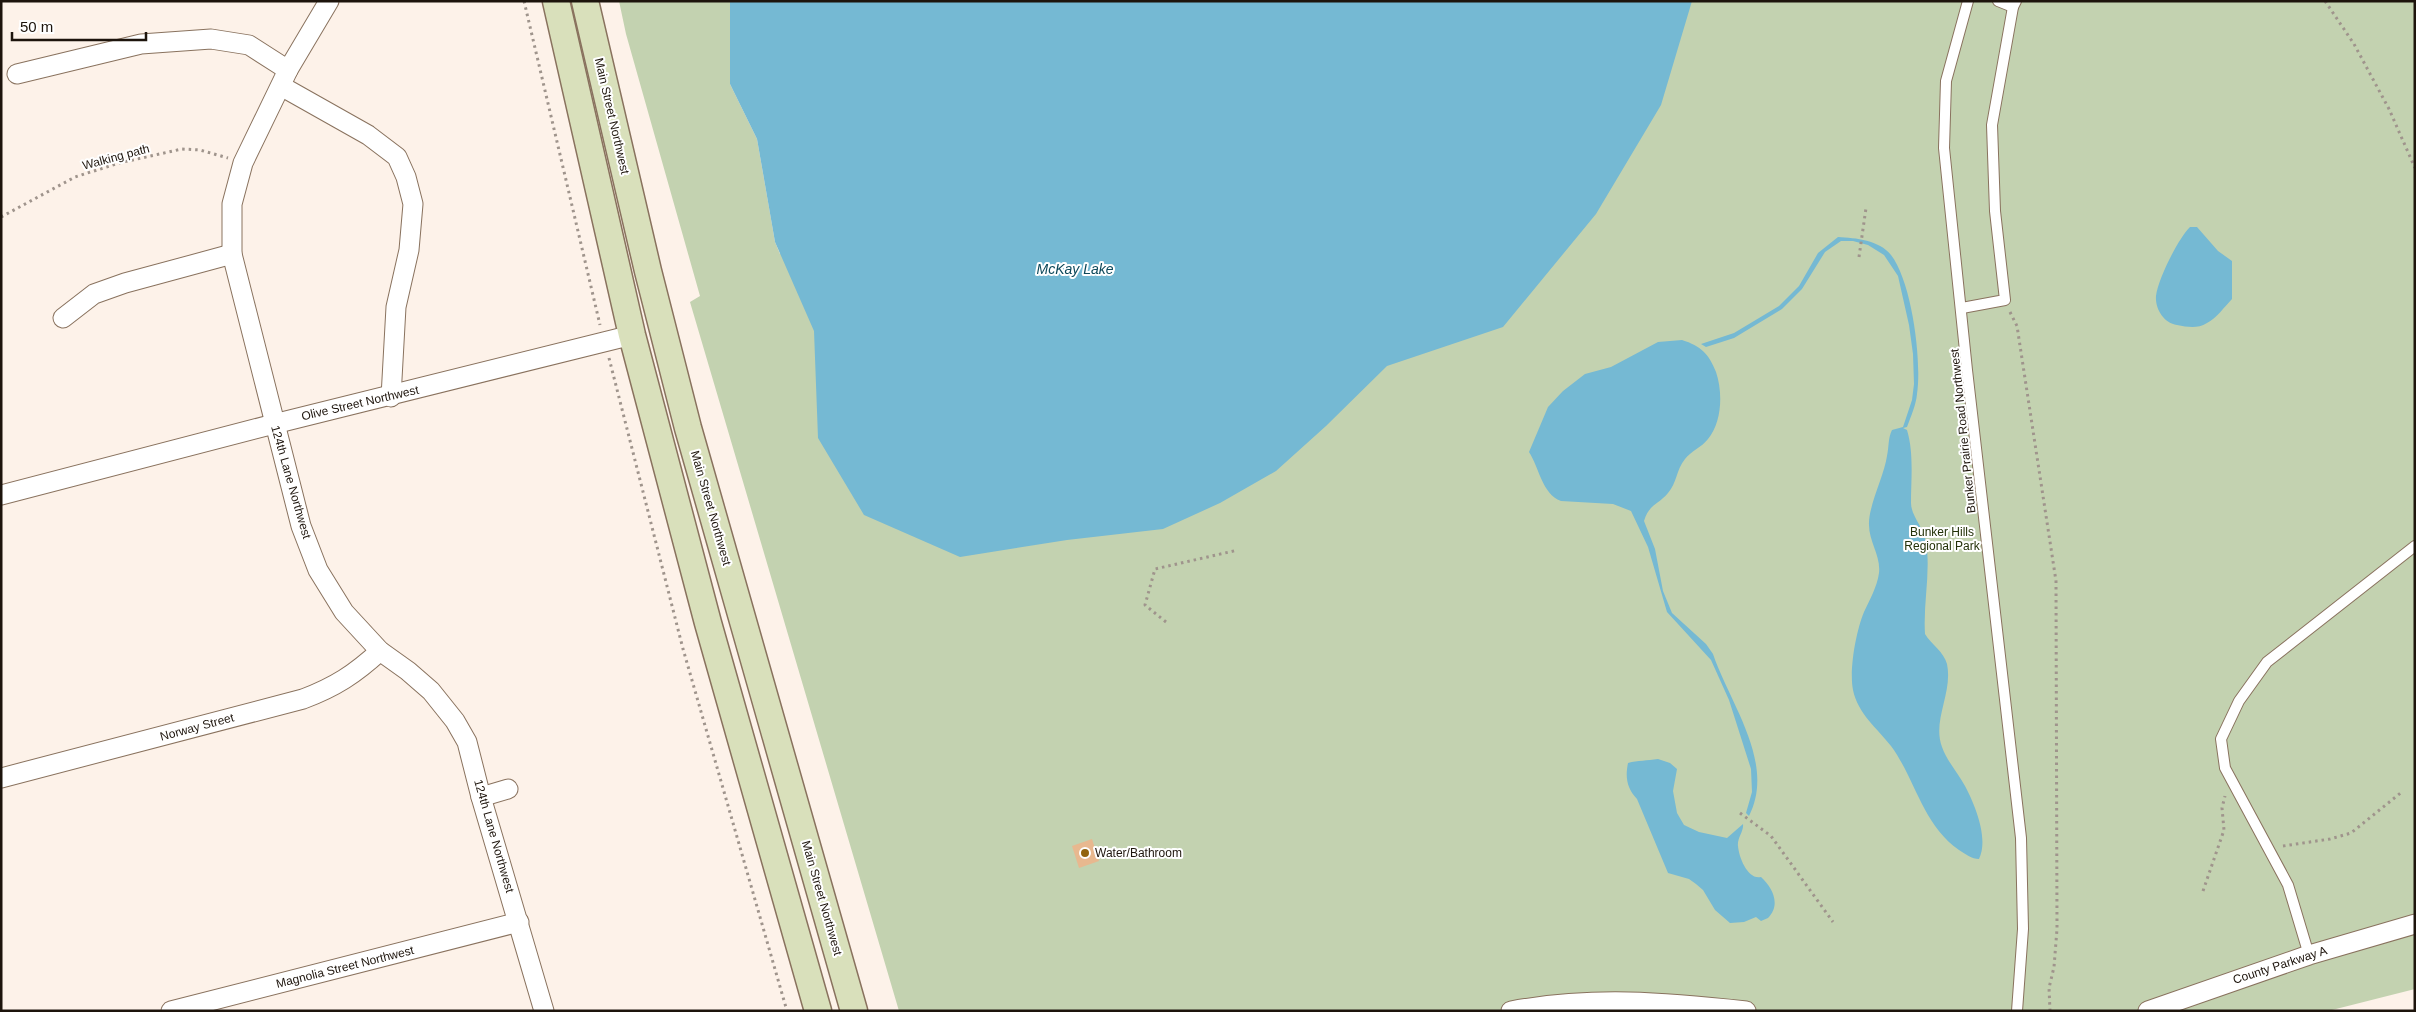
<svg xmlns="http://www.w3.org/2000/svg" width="2416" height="1012" font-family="Arial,sans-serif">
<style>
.green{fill:#c3d2b0}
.water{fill:#75b9d3}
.building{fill:#e8b88f}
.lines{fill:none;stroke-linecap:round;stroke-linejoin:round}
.lane-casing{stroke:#89725e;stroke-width:12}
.street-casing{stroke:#89725e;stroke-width:21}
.secondary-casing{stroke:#89725e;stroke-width:29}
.path{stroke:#9f948c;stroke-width:3;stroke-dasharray:2.5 4;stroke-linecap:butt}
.lane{stroke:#fff;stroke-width:10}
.street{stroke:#fff;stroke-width:19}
.secondary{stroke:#d9e0bb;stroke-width:26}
.poi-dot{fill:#92640f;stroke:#fff;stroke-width:2}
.labels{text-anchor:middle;stroke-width:4;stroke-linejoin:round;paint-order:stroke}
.street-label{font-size:12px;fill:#1d140c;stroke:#fff}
.park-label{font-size:12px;fill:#233108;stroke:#fff}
.poi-label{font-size:12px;fill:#1d140c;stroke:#fff;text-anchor:start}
.water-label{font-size:14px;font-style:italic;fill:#0c485a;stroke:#fff}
</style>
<rect width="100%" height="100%" fill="#fdf2e9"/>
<polygon class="green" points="619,1 730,1 730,84 757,139 775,242 780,254 1251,1 2415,1 2415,989 2328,1011 899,1011 690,302 700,296 626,34"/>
<g class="water">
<polygon points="730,1 1692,1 1661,105 1596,214 1503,327 1387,366 1326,426 1276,471 1220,503 1163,529 1067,540 960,557 864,515 818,438 814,331 775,242 757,139 730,84"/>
<path d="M 2190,227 L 2197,227 L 2218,251 L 2232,261 L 2232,299 C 2225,306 2216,319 2207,323 C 2197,329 2188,327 2177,325 C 2164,323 2155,309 2156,296 C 2158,279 2178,239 2190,227 Z"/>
<path d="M 1838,237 C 1856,238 1879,240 1891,255 C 1912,282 1922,361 1917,394 C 1916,405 1911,416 1907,427 L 1903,428 L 1907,430 C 1914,453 1911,479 1911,503 C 1911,516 1924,528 1926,542 C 1931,572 1923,603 1925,634 C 1931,644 1944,652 1947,664 C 1953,693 1932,720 1942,747 C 1947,761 1958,773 1965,786 C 1975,805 1989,838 1979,859 C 1972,859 1965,854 1959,850 C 1922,824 1916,780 1891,746 C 1877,728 1858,714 1853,690 C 1849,670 1856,631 1864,612 C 1870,599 1877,587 1879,573 C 1881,556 1869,542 1869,525 C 1868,507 1884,476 1887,456 C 1889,446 1888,438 1892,430 L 1903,427 L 1912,400 L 1914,384 L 1913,354 L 1909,325 L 1898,276 L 1884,255 L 1868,245 L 1853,241 L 1841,241 L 1825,252 L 1802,289 L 1782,309 L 1734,338 L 1706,347 L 1701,344 L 1734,333 L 1779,306 L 1799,286 L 1818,253 Z"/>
<path d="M 1682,340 C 1701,346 1709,354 1716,372 C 1723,393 1722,422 1708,439 C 1702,447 1691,451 1685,459 C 1676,470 1677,483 1668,493 C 1658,505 1649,504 1644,521 L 1655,549 L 1663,591 L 1672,613 L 1706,644 L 1713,654 C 1730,704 1776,763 1749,816 L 1746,813 L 1752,792 L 1751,769 L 1729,700 L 1711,660 L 1667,612 L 1648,547 L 1631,511 L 1613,504 L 1561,501 C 1542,494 1539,467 1529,452 L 1548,407 L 1563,391 L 1585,374 L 1611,367 L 1658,342 Z"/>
<path d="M 1658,759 L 1670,763 L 1677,769 L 1673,791 L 1677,813 L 1684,825 L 1699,832 L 1727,838 L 1743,824 C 1744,831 1737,838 1738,846 C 1739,858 1748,880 1761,877 C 1773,888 1781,905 1768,918 L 1761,921 L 1756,917 L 1744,922 L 1730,923 L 1715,910 L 1703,890 L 1696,884 L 1689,879 L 1668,873 L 1637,799 C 1627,788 1625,778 1628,763 C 1638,760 1647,761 1658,759 Z"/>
</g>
<polygon class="building" points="1092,839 1099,861 1079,868 1072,846"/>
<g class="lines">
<defs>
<g id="lane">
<polyline points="1968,1 1946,81 1944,148 1967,370 2021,838 2023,929 2017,1011"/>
<polyline points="1998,1 2013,7"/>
<polyline points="1962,308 2005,300 1995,211 1992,125 2013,7 2016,1"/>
<polyline points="2309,955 2288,885 2225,768 2221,739 2239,701 2267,662 2415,546"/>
</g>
<g id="street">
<polyline points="329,1 288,70 243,163 232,204 232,254 301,526 318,570 344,612 380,651 408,671 431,691 455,721 467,742 481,797 544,1011"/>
<polyline points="17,74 141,44 211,39 249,45 288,70"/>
<polyline points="281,86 368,135 397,157 406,177 413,204 409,250 396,307 391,397"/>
<polyline points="63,318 94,294 125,283 232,254"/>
<polyline points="1,495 274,424 632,335"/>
<path d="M 1,778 L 303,699 C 335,687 355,674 380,651"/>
<polyline points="481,797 508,789"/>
<polyline points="171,1011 519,922"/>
<path d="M 1511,1011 C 1592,996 1665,1002 1746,1011"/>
<polyline points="2148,1011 2309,955 2415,924"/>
</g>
<g id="secondary">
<polyline points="556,1 632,335 708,623 818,1011"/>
<polyline points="585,1 648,271 688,428 854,1011"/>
</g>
</defs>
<use href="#lane" class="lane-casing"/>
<use href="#street" class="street-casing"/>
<use href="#secondary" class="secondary-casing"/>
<g class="path">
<polyline points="524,1 600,325"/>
<polyline points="2325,1 2354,44 2389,109 2415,168"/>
<polyline points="1,217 75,177 119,163 182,149 200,150 228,158"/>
<polyline points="1859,257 1866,208"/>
<polyline points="2010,312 2017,326 2056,581 2057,929 2054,967 2049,988 2050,1011"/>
<polyline points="609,358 683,649 787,1011"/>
<polyline points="1166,622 1145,605 1155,569 1238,550"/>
<polyline points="1740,813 1771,836 1833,922"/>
<polyline points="2283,846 2330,839 2351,833 2403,791"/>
<polyline points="2203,891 2224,830 2222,808 2225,796"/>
</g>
<use href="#lane" class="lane"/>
<use href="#street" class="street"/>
<use href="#secondary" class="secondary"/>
</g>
<circle class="poi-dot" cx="1085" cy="853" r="5"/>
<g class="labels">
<g class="street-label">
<text transform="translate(612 116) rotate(77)" y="4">Main Street Northwest</text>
<text transform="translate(116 157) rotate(-15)" y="4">Walking path</text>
<text transform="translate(360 403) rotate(-13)" y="4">Olive Street Northwest</text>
<text transform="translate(1963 431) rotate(-96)" y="4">Bunker Prairie Road Northwest</text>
<text transform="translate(291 482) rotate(74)" y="4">124th Lane Northwest</text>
<text transform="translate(711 508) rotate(74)" y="4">Main Street Northwest</text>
<text transform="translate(197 727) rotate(-15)" y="4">Norway Street</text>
<text transform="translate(494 836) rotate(74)" y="4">124th Lane Northwest</text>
<text transform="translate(822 898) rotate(74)" y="4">Main Street Northwest</text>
<text transform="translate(2280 965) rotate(-18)" y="4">County Parkway A</text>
<text transform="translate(345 967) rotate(-14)" y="4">Magnolia Street Northwest</text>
</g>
<g class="park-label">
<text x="1942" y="536">Bunker Hills<tspan x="1942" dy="14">Regional Park</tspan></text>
</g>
<g class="poi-label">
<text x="1095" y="857">Water/Bathroom</text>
</g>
<g class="water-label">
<text x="1075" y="274">McKay Lake</text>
</g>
</g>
<rect width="2416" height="1012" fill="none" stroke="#1d140c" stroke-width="5"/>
<path d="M12 32v8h134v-8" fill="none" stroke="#1d140c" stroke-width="2.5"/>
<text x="20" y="32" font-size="15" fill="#1d140c" stroke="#ffffff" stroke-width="4" paint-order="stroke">50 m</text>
</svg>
